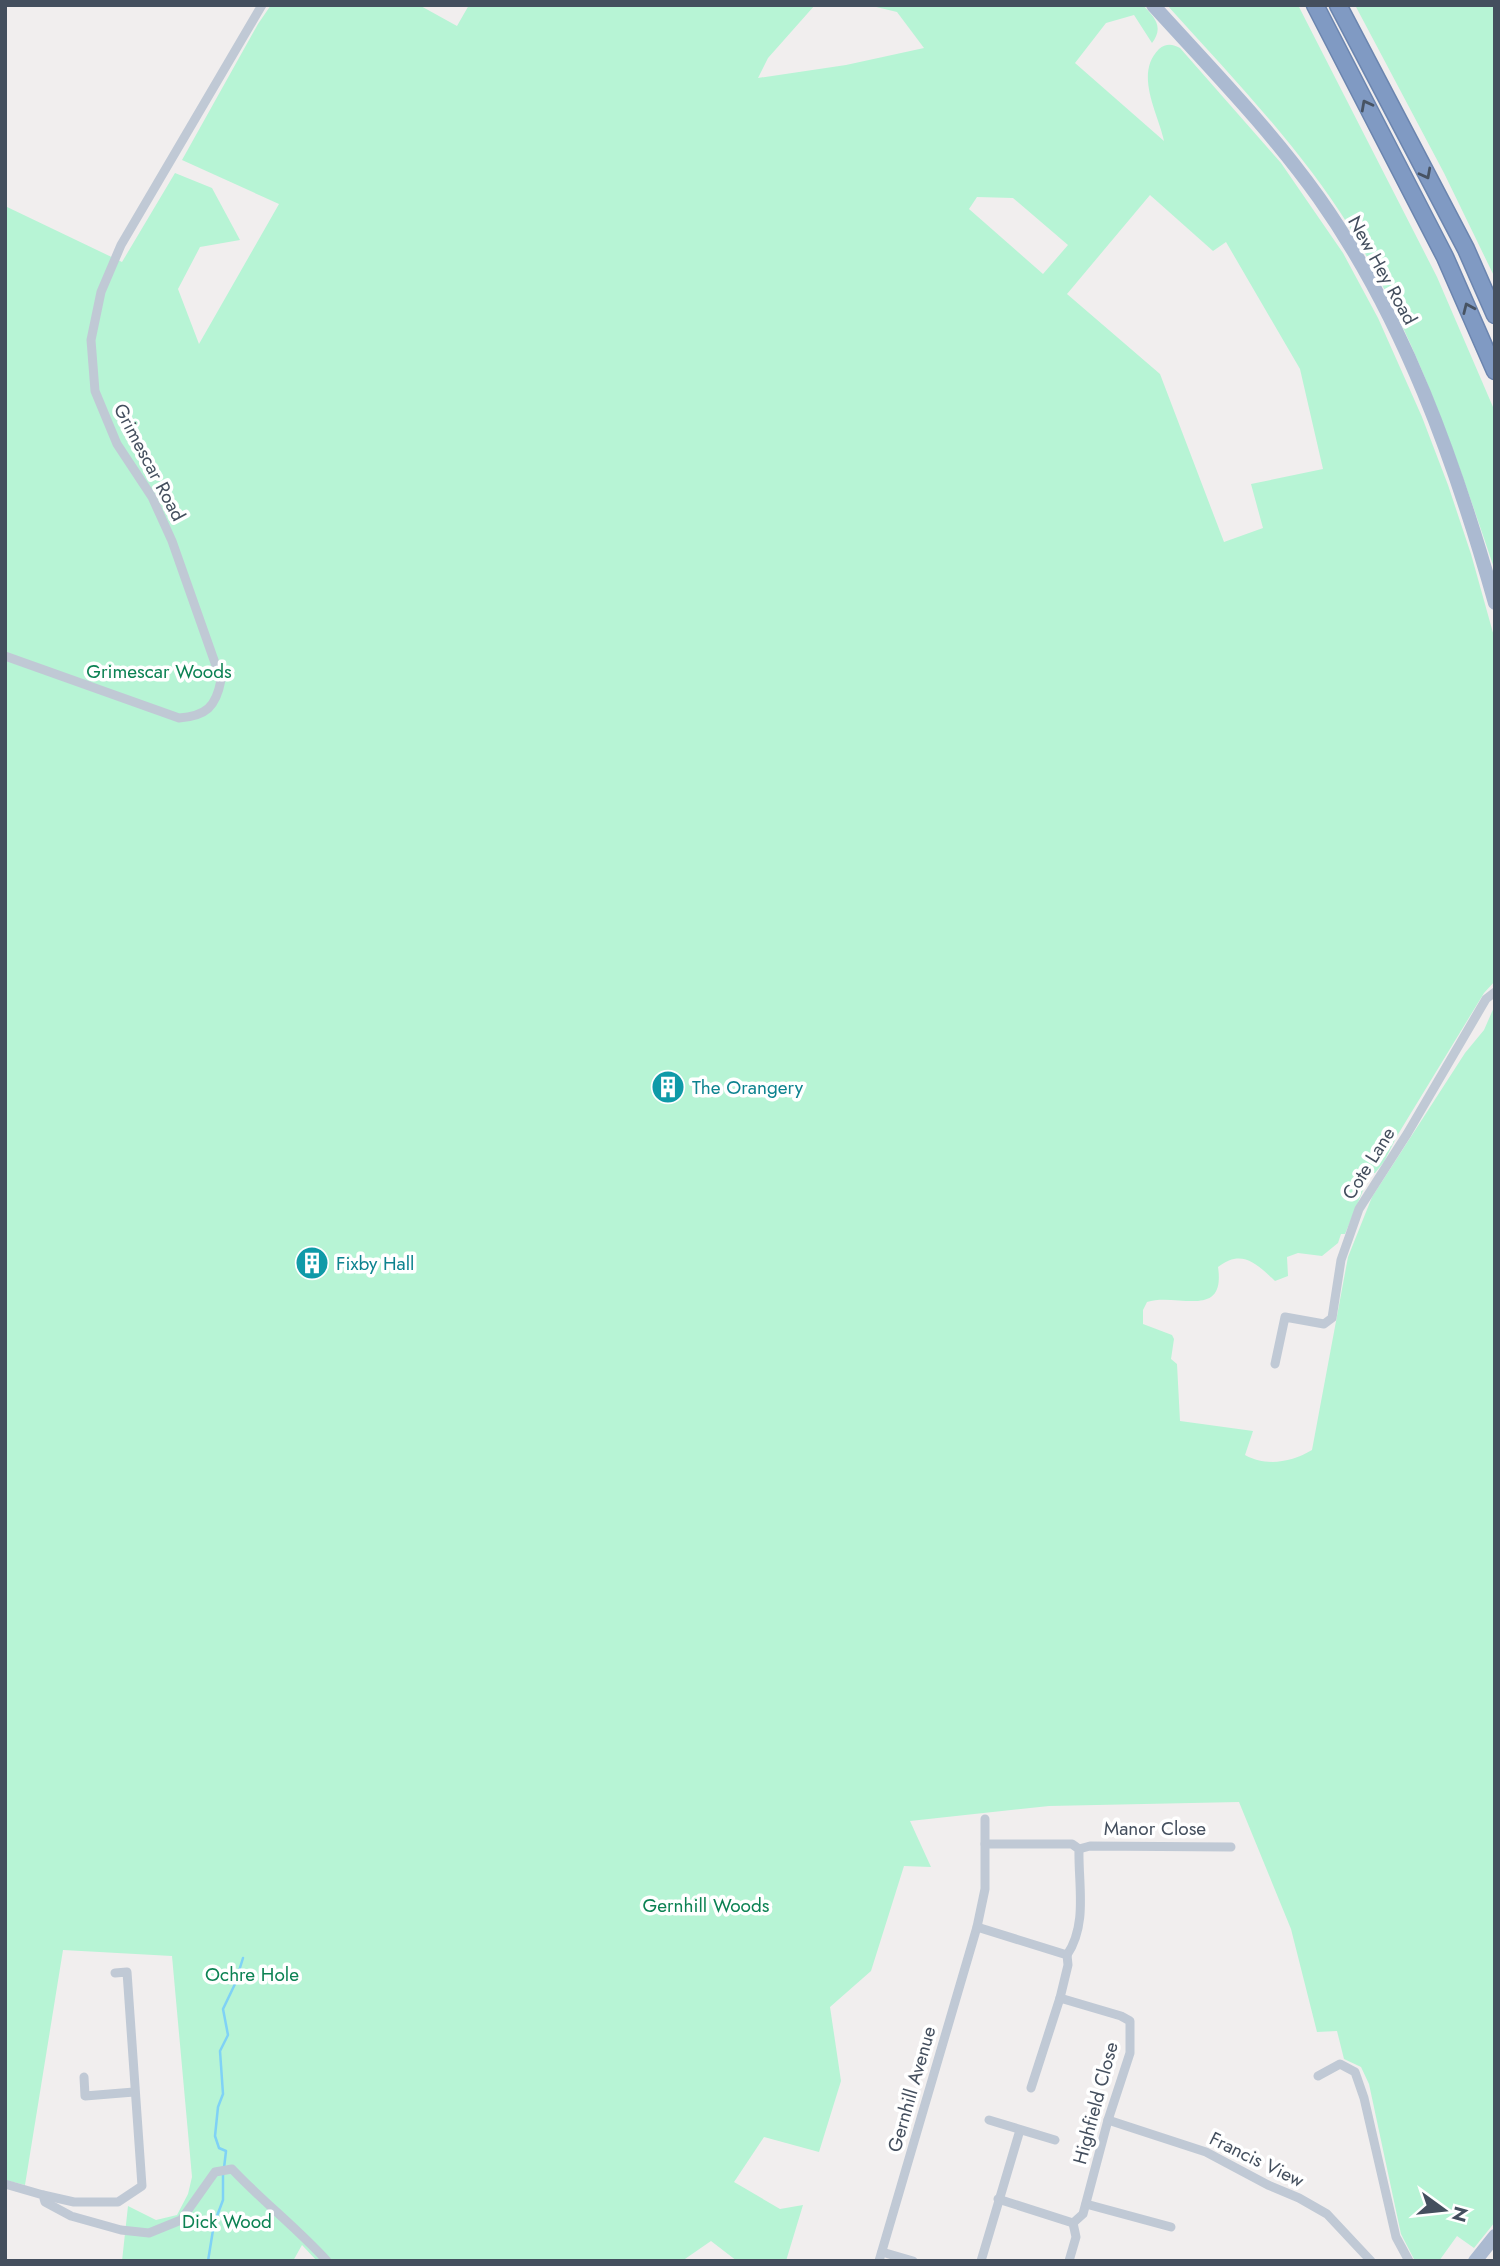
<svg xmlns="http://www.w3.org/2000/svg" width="1500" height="2266" font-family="Jost,sans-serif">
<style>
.green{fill:#b7f4d5;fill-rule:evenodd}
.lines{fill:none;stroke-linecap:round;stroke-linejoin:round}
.stream{stroke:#7fd2f6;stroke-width:2.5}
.motorway-casing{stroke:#6b85af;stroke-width:19}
.minor{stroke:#c0c9d5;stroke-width:9}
.primary{stroke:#abbad1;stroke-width:14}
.motorway{stroke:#809ac3;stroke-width:16}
.oneway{stroke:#475363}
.labels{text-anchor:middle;stroke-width:7;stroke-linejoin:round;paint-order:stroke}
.street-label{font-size:19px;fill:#444f5e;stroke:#fff}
.park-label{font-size:19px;fill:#0c8253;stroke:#fff}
.culture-label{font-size:19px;fill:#0d838f;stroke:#fff;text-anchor:start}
</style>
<rect width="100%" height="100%" fill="#f1eeee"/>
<g class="green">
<path d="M 271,5 L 419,5 L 457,26 L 469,5 L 815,5 L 768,58 L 758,78 L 846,65 L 924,48 L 897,12 L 868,5 L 1143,5 C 1155,18 1164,27 1152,43 L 1134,15 L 1106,23 L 1075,63 L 1164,141 C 1158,113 1134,74 1159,49 C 1166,43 1173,44 1180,48 L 1281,163 L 1343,253 L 1378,318 L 1422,417 L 1448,485 L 1471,554 L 1495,640 L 1495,981 L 1484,993 L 1397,1136 L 1384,1162 L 1375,1173 L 1370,1173 L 1363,1186 L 1364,1188 L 1345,1234 L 1341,1234 L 1338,1243 L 1322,1256 L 1298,1253 L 1287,1257 L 1288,1276 L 1275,1281 C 1257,1264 1242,1248 1218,1267 C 1226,1321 1176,1292 1147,1302 L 1143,1310 L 1143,1324 L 1172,1335 L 1174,1339 L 1171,1359 L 1177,1364 L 1180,1421 L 1253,1431 L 1245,1455 C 1266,1467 1292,1462 1312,1450 L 1348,1257 L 1372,1197 L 1465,1053 L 1484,1030 L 1495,1005 L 1495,2222 L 1474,2248 L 1457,2236 L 1439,2261 L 1415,2261 L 1401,2234 L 1369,2084 L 1361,2067 L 1344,2059 L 1337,2031 L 1317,2032 L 1291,1929 L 1239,1802 L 1049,1806 L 910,1821 L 931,1867 L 904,1866 L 871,1971 L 830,2007 L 841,2081 L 819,2152 L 764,2137 L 734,2182 L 780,2209 L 803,2205 L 786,2261 L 737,2261 L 711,2241 L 682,2261 L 317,2261 L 302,2245 L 293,2261 L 122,2261 L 128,2206 L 156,2220 L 177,2215 L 188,2194 L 192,2177 L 172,1956 L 63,1950 L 25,2185 L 5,2180 L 5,206 L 122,262 L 175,173 L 212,188 L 240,240 L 200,247 L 178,289 L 199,344 L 279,204 L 182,160 L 258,24 ZM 1150,195 L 1213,251 L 1226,242 L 1300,369 L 1323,469 L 1251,484 L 1263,528 L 1224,542 L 1160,374 L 1067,294 ZM 977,197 L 1013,198 L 1068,245 L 1043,274 L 969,209 Z"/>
<path d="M 1167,5 L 1298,5 L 1437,277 L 1493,407 L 1495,414 L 1495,571 C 1455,452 1415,334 1349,226 C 1298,145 1231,76 1167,5 Z"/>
<polygon points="1355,5 1495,5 1495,278 1444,173"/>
</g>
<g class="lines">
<g class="stream">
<polyline points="224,2168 226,2151 219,2148 215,2136 218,2107 223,2094 220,2051 228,2035 223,2009 235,1984 243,1958"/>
<polyline points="208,2261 214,2224 223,2200 223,2175"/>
</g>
<defs>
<g id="motorway">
<polyline points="1315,5 1445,257 1495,371"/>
<polyline points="1338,5 1466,249 1495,315"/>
</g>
</defs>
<use href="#motorway" class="motorway-casing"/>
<g class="minor">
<path d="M 5,656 L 179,718 C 206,716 216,707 221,680 L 172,541 L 152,497 L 117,444 L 95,391 L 91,340 L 101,292 L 121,245 L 262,5"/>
<polyline points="1275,1364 1285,1317 1324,1324 1332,1318 1341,1260 1359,1209 1407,1134 1486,999 1495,992"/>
<path d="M 985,1844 L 1072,1844 L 1079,1849 C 1078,1884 1088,1924 1067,1955"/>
<polyline points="1079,1849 1090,1846 1231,1847"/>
<polyline points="977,1927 1067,1955 1068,1965 1060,1998 1121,2016 1130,2021 1130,2053 1108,2120 1083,2214 1073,2223"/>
<polyline points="1318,2076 1340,2064 1355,2072 1364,2098 1396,2237 1409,2261"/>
<polyline points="84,2077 85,2096 134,2092"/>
<polyline points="1031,2088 1060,1998"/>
<polyline points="989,2120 1055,2140"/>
<polyline points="1108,2120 1206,2152 1268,2185 1299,2198 1327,2214 1371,2261"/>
<path d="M 5,2184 L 43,2195 L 45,2202 L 71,2216 L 121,2230 L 149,2233 L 181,2220 L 215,2172 L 232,2169 C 262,2201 297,2228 327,2261"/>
<polyline points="43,2195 74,2202 118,2202 142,2186 127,1972 115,1973"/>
<polyline points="998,2199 1073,2223"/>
<polyline points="1086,2204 1171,2227"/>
<polyline points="882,2252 913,2261"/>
<polyline points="879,2261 977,1927 985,1889 985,1819"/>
<polyline points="981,2261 1020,2130"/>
<polyline points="1069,2261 1076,2237 1073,2223"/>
</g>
<g class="primary">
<path d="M 1153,5 C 1210,68 1270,129 1319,198 C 1404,318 1455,462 1495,603"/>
<polyline points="1475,2261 1495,2236"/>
</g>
<use href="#motorway" class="motorway"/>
</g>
<defs><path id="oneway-chevron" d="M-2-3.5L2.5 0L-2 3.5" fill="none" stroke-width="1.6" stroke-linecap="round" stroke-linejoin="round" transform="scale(1.75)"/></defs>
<g class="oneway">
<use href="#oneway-chevron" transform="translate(1366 105) rotate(-118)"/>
<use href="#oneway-chevron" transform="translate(1426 174) rotate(62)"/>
<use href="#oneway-chevron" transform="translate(1468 308) rotate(-114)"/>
</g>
<defs>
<symbol id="building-disc" viewBox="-11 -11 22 22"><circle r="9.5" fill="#0f9aa8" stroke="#fff"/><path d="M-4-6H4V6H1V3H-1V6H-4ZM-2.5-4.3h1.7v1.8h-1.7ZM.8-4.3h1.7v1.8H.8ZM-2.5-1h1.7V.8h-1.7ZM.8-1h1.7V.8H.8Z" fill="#fff"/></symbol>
</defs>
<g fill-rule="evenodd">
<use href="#building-disc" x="649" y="1068" width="38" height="38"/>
<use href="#building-disc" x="293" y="1244" width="38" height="38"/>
</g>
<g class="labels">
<g class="street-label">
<text transform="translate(1383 270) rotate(61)" y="7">New Hey Road</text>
<text transform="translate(150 462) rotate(62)" y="7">Grimescar Road</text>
<text transform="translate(1368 1163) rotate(-58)" y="7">Cote Lane</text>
<text x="1155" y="1835">Manor Close</text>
<text transform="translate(911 2089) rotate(-74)" y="7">Gernhill Avenue</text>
<text transform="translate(1095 2103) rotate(-75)" y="7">Highfield Close</text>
<text transform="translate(1257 2159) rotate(26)" y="7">Francis View</text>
</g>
<g class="park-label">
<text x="159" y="678">Grimescar Woods</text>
<text x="706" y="1912">Gernhill Woods</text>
<text x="252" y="1981">Ochre Hole</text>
<text x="227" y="2228">Dick Wood</text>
</g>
<g class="culture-label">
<text x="692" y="1094">The Orangery</text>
<text x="336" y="1270">Fixby Hall</text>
</g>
</g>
<rect width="1500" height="2266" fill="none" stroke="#444f5e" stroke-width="14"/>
<g transform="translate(1444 2210) rotate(105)" stroke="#ffffff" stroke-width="5" paint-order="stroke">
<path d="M0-5L12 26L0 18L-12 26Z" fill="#444f5e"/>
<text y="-10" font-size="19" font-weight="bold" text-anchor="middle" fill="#444f5e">N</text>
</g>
</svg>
